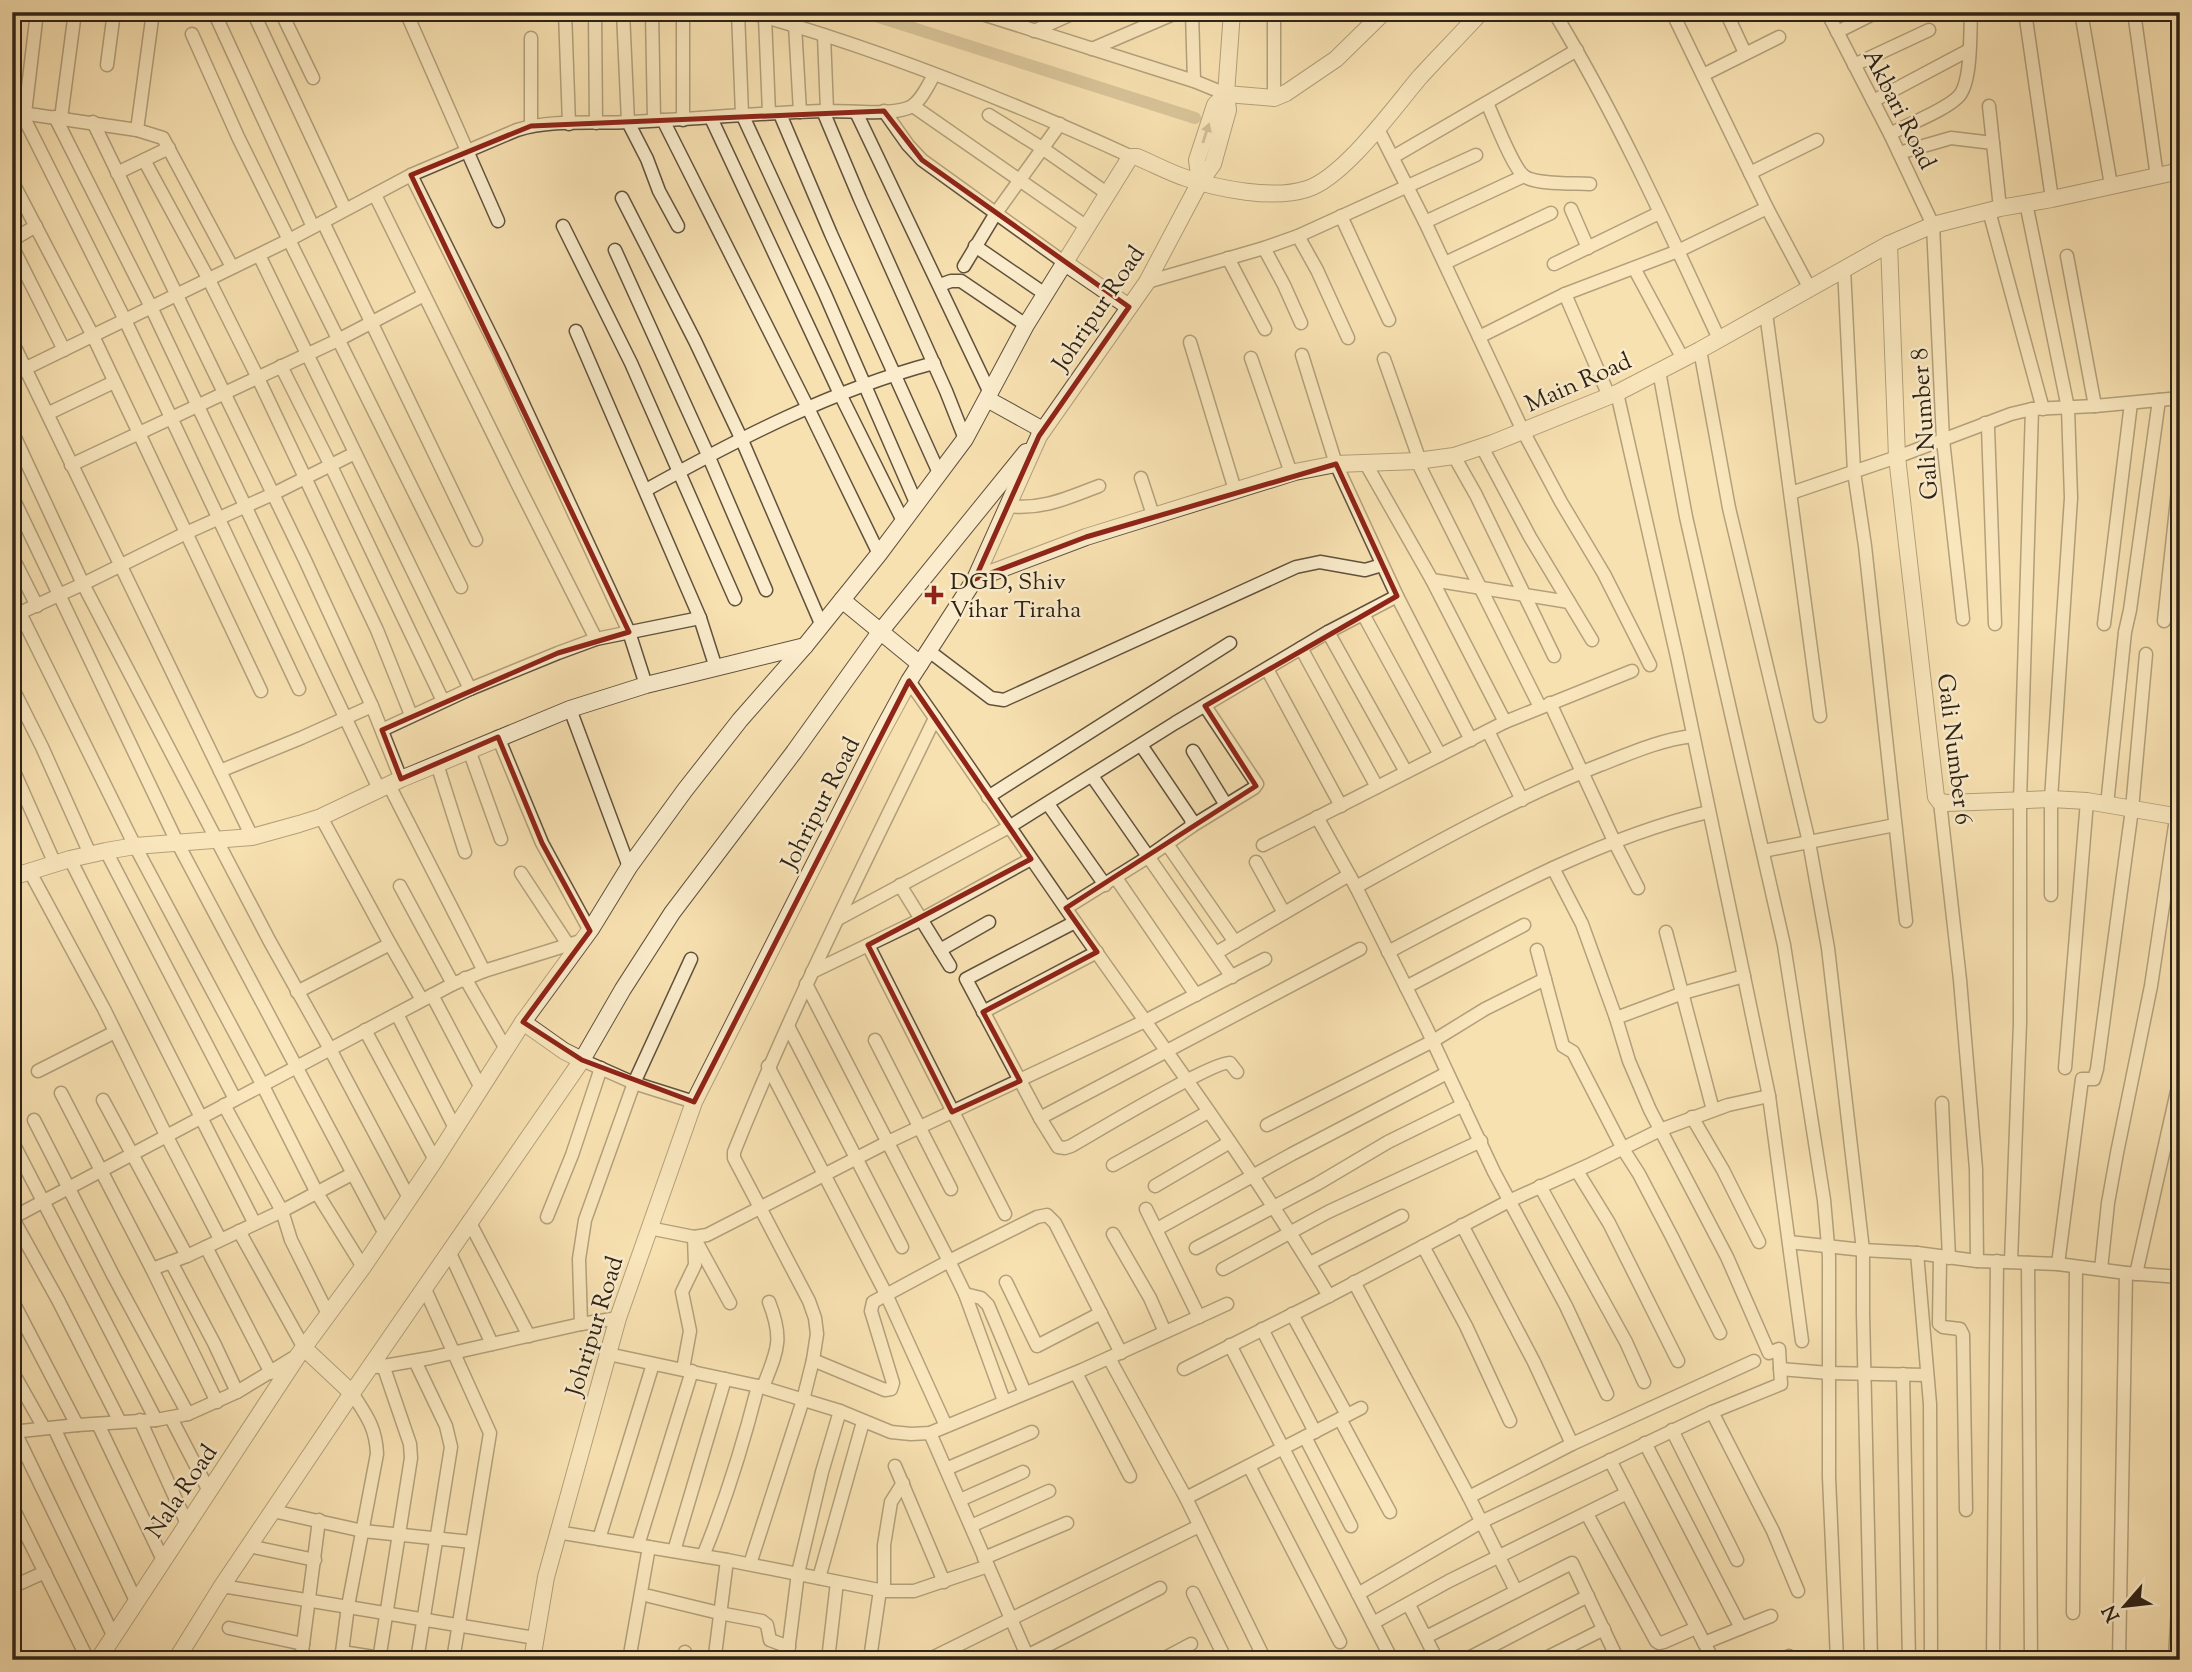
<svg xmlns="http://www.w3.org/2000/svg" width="2192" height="1672" font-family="'Sorts Mill Goudy',serif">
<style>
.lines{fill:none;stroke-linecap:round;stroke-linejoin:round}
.canal{stroke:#b4a07c;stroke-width:12}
.minor-casing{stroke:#61523d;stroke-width:15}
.tertiary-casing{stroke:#61523d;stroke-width:18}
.minor{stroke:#faeccc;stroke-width:12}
.tertiary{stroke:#faeccc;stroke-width:16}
.oneway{fill:#9f927a}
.marked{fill:none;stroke:#8f2418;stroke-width:5;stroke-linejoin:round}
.poi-dot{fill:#8f2418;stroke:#faeccc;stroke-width:2.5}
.labels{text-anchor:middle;stroke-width:5;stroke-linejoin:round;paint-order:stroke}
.street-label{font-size:24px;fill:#2f2316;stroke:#faeccc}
.poi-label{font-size:24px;fill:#2f2316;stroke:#faeccc;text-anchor:start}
</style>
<rect width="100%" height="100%" fill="#f8e1b1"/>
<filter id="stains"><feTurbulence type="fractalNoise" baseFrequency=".00286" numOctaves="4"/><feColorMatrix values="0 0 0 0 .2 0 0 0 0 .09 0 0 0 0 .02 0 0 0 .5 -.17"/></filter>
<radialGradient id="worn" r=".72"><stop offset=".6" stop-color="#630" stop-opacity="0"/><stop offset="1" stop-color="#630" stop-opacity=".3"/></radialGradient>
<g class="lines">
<polyline class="canal" points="863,12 1195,118"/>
<defs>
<g id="minor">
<polyline points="214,12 313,227"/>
<polyline points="253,12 345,209"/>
<polyline points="281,12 313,78"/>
<polyline points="406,12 498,221"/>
<polyline points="565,12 569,124"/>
<polyline points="595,12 596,123"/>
<polyline points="623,12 628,122 647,159 659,191 678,226"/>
<polyline points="652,12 654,120"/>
<polyline points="683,12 683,120"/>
<polyline points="738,12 742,114 825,294 917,505"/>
<path d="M 748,12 C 880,49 1008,100 1132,157"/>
<polyline points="976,12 1194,81 1226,94"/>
<polyline points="1192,12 1194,81"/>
<path d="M 1554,12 C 1617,116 1668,229 1719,339"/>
<polyline points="1672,12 1767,208 1809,287"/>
<polyline points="1726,12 1745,53"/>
<polyline points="1827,12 1890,134 1933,225 1943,440 1963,619"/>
<polyline points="2025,12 2052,199"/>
<polyline points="2081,12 2111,185"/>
<polyline points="2134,12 2157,177"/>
<polyline points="765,17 769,113"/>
<polyline points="795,25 800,112"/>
<polyline points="1034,31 1076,12"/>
<polyline points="1837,32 1877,12"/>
<polyline points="192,34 238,137 461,587"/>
<polyline points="824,35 827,111"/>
<polyline points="531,38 531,126"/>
<polyline points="1092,49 1178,12"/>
<polyline points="107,65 114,12"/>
<polyline points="1854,65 1929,30"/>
<polyline points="1703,75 1779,37"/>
<polyline points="1274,98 1274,12"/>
<polyline points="1873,101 1969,50"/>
<path d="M 1487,103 C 1494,118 1513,168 1524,176 C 1536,185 1574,183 1590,184"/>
<polyline points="913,106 1087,227"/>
<polyline points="1989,106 2000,208"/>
<polyline points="823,111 860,199 946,391 965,439"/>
<polyline points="884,111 908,145 922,160 1065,263"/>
<polyline points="15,112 137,130 163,138 232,267"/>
<polyline points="21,112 125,320 299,689"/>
<polyline points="856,112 990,393"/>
<polyline points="25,113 37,12"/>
<polyline points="780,114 831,234 939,473"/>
<polyline points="989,115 1042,148 1108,194"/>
<polyline points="55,117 151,307 379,789"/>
<polyline points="61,118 75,12"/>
<polyline points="711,118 840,394 903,521"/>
<polyline points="663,120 808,408 879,554"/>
<polyline points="93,122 305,560 372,706 401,779"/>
<polyline points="1377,127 1425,222 1523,431 1561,502 1604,574 1650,665"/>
<polyline points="137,130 153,12"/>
<path d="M 1890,134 C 1908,124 1944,111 1958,97 C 1972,84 1970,32 1971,12"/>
<polyline points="1899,153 1951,138 1993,143"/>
<polyline points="1393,157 1577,50"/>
<polyline points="144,160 208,278 258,378 377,630 411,715"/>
<polyline points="117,173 169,148"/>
<polyline points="1750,173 1817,140"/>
<polyline points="411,175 501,356 629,632 646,685"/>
<polyline points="12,181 93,336 261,691"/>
<polyline points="375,195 517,483 596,639"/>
<polyline points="622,198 695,341 741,438 822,626"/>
<polyline points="2026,203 2068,408 2071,498 2051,799 2051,895"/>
<polyline points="1571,209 1588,248"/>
<polyline points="1989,211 2043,409"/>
<polyline points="1341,216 1389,320"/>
<polyline points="323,222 476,540"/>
<polyline points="1425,222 1524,176"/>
<polyline points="563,226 631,363 735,599"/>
<polyline points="1298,236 1317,270 1348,338"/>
<polyline points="12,240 36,226"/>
<polyline points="12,246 64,350"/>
<polyline points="975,246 1045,294"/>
<polyline points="1264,248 1284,285 1301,323"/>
<polyline points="615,250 708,455 766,590"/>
<polyline points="259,255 470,689"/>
<polyline points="2067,256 2095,406"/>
<polyline points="1228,258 1265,329"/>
<polyline points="1445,263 1551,213"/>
<polyline points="1554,264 1659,213"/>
<polyline points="964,266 996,213 1060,124"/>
<polyline points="1634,268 1683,359"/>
<polyline points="1844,268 1854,472 1865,546 1906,921"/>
<polyline points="1147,282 1264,248 1298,236 1476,155"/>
<polyline points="940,285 951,281 961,281 1026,325"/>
<polyline points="1565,294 1609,396"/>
<polyline points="1766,313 1820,716"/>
<polyline points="576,331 700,618 716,668"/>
<polyline points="1479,337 1565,294 1678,251 1767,208"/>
<polyline points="12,341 252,837"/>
<polyline points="1190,342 1235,490"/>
<polyline points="1700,350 1729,508 1809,842 1828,948 1863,1250 1863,1313 1871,1660"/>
<polyline points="1302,355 1336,464 1397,596 1471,740"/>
<polyline points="1251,358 1291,473"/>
<polyline points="1384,359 1420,461"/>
<polyline points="281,366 331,466 443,701"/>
<polyline points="1659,371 1686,517 1784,945 1824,1200 1829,1257 1829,1477 1837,1660"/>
<path d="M 12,375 L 289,240 L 411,175 L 517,130 C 553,119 593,124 629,122 C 694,119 758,113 822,111 C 846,110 886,116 908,108 C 920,104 928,85 934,75"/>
<polyline points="1617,393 1677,657 1769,1096 1802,1341"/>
<polyline points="49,413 114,382"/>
<polyline points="1985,423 1988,427 1995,624"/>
<polyline points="12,431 83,584 269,940 330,1049 409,1198"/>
<polyline points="1482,447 1530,537 1592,640"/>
<polyline points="1454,456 1476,495 1554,656"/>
<polyline points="1417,461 1540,707"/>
<polyline points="1366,464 1432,580 1505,722"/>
<polyline points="71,465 338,340 424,295"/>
<polyline points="1141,478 1153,515"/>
<path d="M 646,490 C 738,439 832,390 934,363"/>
<polyline points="1791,493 1897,457 2011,414 2032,409 2095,406 2180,398"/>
<polyline points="12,496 177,842 385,1234"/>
<path d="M 1008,506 C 1043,510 1067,498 1099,486"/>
<polyline points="12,556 37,606"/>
<polyline points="1432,580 1569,602"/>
<polyline points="20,613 135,846 262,1084 317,1193 363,1267"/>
<polyline points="1363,614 1440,755"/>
<polyline points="13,616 83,584 186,533 273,494 355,453"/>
<polyline points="2164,621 2180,471"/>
<polyline points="2104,624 2131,403"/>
<polyline points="1328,632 1406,772"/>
<polyline points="1301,648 1377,787"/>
<polyline points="929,651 991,698 1004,700 1296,567 1320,562 1365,570 1382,565"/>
<polyline points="1267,669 1341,806"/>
<path d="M 909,681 C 973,771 1033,863 1097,953 C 1176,1065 1259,1178 1329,1296"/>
<polyline points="12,687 42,747 90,854"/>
<polyline points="1550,703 1615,843 1638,888"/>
<polyline points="570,709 629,867"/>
<polyline points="382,730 470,689 558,653 596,639 700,618"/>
<polyline points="1488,731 1522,800"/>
<polyline points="498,737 542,843 590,931"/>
<polyline points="469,750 501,839"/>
<polyline points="1193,751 1226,805"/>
<polyline points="437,764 465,852"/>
<polyline points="12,767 55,864"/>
<polyline points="220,771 301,738 372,706"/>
<polyline points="1092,776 1232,977"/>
<polyline points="389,785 484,971"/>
<polyline points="988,797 1230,643"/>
<polyline points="1940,802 1960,980 1976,1169 1977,1261"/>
<polyline points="1048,804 1105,885"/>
<polyline points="2107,805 2125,632 2130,610 2159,400"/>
<polyline points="321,817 390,944"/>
<polyline points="1317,817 1356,887 1427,1029 1494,1172 1566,1306 1607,1394"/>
<polyline points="1192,826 1254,788 1257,784 1205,706"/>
<polyline points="1167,844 1235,942"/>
<polyline points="1263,845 1505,722 1632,671"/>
<polyline points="106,851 235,1099"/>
<polyline points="1763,851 1895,825"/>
<polyline points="70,859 254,1222"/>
<polyline points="1256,862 1284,913"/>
<polyline points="1553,868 1582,924 1616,1018 1683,993 1744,976"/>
<polyline points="30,872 104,1009 166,1135 220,1239"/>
<polyline points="521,873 567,943"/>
<polyline points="1116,878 1196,995"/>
<polyline points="900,885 950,966"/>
<polyline points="400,886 453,984"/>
<path d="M 1356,887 C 1435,843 1516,798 1600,765 C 1631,753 1660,740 1692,736"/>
<polyline points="1066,908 1148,857 1192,826 1191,819 1141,745"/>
<polyline points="838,919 1009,827 1175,723 1328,632 1397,596"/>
<path d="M 1075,922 L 966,979 L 1040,1118 L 1058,1147 L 1065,1148 L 1071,1146 C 1094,1133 1215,1060 1230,1063 L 1237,1072"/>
<polyline points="1666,932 1713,1110"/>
<polyline points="868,945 1005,1214"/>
<polyline points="940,950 989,922"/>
<polyline points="1537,950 1563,1046 1573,1052 1623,1149 1639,1174 1672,1237 1720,1333"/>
<path d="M 1388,952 C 1491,898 1594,840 1708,812"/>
<polyline points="1216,953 1349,875"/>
<polyline points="812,972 922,919 1031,859"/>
<polyline points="465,978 506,1049"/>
<polyline points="806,984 949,1261 965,1294 1004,1401"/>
<polyline points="1406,987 1524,925"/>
<polyline points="297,992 390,944 422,1000"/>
<polyline points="432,995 481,1088"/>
<polyline points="983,1012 1097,952"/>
<polyline points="397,1014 455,1128"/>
<polyline points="788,1026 902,1247"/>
<polyline points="365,1030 435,1160"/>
<polyline points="875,1040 951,1189"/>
<polyline points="582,1060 634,1083 694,1102"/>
<polyline points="768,1066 886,1294 946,1426"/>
<polyline points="2065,1068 2087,801"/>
<polyline points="38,1071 115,1032"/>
<polyline points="61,1093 152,1269 217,1402"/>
<polyline points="103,1100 187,1256"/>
<polyline points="1942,1103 1949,1258"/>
<polyline points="224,1105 282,1211 291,1240 328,1314"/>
<polyline points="1692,1117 1723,1170 1759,1242"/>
<polyline points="1040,1118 1360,949"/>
<polyline points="34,1120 114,1277 188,1414"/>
<polyline points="1267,1125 1433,1041 1485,1009 1545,979"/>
<polyline points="12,1141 156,1420"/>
<polyline points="1113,1165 1208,1112"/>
<polyline points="1577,1171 1609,1223 1678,1361"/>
<polyline points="1155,1186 1230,1142"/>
<polyline points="1540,1186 1626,1342 1644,1382"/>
<polyline points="1146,1209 1199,1317"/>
<polyline points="12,1217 58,1300 120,1422"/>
<polyline points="547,1217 572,1155 601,1068"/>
<polyline points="12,1218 453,984 484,971 584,940"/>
<polyline points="469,1221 529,1336"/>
<polyline points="1462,1225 1534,1362 1572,1444"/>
<polyline points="649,1228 694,1237 707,1235 888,1142 1145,1021 1265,959"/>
<polyline points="1157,1229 1292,1154 1447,1073"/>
<polyline points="239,1231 304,1348"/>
<polyline points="1113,1234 1150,1298 1165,1332"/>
<polyline points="696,1241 730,1303"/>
<polyline points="1789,1242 1863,1250 1917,1253 1977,1261 2058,1264 2126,1273 2180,1277"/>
<polyline points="1423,1246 1466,1326 1510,1421"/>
<polyline points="206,1247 271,1373"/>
<polyline points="1196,1248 1317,1184 1388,1142 1463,1105"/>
<polyline points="449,1251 492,1344"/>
<polyline points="1917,1253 1930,1404 1931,1660"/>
<polyline points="1940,1257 1939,1324 1943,1327 1960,1329 1963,1335 1966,1510"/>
<polyline points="2011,1261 2020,1023 2020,801 2032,409"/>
<polyline points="171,1262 214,1343 237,1392"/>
<polyline points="1310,1263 1402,1216"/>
<polyline points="2028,1263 2031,1660"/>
<polyline points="2058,1264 2082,1079 2094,1079 2097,1069 2132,809 2146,654"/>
<polyline points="152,1269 187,1256 282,1211 352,1174"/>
<polyline points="1223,1269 1328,1212 1481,1141"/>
<polyline points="2101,1269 2108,1203 2117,1153 2151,986 2180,792"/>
<polyline points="2136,1274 2180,1078"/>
<polyline points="1006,1282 1037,1346 1101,1313"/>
<polyline points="1354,1282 1469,1497 1516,1591"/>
<polyline points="424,1287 490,1433 453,1660"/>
<polyline points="965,1294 981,1298 988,1305 1025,1393"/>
<polyline points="12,1300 77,1425"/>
<polyline points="1292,1314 1347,1415"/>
<polyline points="581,1324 579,1259 585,1220 634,1083 691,959"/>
<polyline points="1262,1329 1315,1432"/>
<polyline points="1230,1345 1392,1660"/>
<polyline points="608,1354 758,1386 840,1411 891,1432 911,1434 930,1433 1082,1370 1227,1304"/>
<polyline points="1109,1358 1186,1498 1265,1660"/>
<polyline points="813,1360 885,1390 891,1389 893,1383 871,1311 873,1302 949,1261 1037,1217 1047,1215 1055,1223 1121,1353"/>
<polyline points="415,1361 446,1426 451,1447 417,1660"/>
<polyline points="378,1367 430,1358 581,1324 618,1318"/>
<polyline points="683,1369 690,1331 682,1292 695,1265 694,1237"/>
<polyline points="1184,1369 1329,1296 1509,1201 1591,1164 1660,1130 1728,1105 1769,1096"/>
<polyline points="1780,1369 1829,1373 1927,1375"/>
<polyline points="12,1371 44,1428"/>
<polyline points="1076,1373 1130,1476"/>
<polyline points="1903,1374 1909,1660"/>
<path d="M 763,1387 C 777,1351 784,1340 769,1302"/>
<polyline points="1712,1412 1773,1531 1798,1591"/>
<polyline points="171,1418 209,1491"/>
<polyline points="1340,1419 1390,1512"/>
<polyline points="140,1420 188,1526"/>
<polyline points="98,1424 163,1560"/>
<polyline points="54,1428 136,1601"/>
<polyline points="1672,1430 1737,1560"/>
<polyline points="12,1432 77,1425 156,1420 188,1414 237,1392 293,1358"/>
<polyline points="15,1432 113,1635"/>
<polyline points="930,1433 1029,1660"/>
<polyline points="1305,1437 1351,1526"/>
<polyline points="1645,1443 1741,1628"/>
<polyline points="1610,1460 1713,1660"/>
<polyline points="895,1466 944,1582"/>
<polyline points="1249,1466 1340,1642"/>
<polyline points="946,1469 1032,1432"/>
<polyline points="1469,1497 1572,1444 1754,1361"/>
<polyline points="1186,1498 1361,1408"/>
<polyline points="960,1500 1023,1472"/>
<polyline points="12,1506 88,1660"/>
<polyline points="273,1511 363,1531 472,1542"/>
<polyline points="1587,1514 1656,1641 1659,1643 1664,1642 1696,1628"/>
<polyline points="971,1526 1049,1491"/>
<polyline points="557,1532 727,1560 884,1591 914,1591 988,1566"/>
<polyline points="599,1539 653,1364"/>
<polyline points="638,1545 692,1371"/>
<polyline points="249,1546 315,1560"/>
<polyline points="674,1551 725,1379"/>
<path d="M 703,1556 C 726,1500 743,1445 758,1386"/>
<polyline points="984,1558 1067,1523"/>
<path d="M 750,1564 L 803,1400 L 813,1360 L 817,1334 L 815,1318 L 809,1301 L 734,1158 L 734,1152 C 793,1004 866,861 935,718"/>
<polyline points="819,1578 863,1422"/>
<polyline points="222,1586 535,1638"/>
<polyline points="12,1587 45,1572"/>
<polyline points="884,1591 884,1545 891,1502 903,1483"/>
<polyline points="1193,1593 1226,1660"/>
<polyline points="1358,1594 1481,1522 1712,1412 1781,1384 1779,1349 1769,1353 1727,1257 1650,1110 1629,1061 1616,1018"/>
<polyline points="649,1596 719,1613 762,1621 767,1625 770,1640 789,1647"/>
<polyline points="1409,1605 1437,1660"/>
<polyline points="2073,1613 2076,1267"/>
<polyline points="1373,1623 1449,1581 1627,1493"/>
<polyline points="229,1628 303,1644"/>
<polyline points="1426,1637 1572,1563 1618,1660"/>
<polyline points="1704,1643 1771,1616"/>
<polyline points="342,1652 393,1660"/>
<polyline points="871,1652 880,1590"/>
<polyline points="715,1655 727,1560"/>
<polyline points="301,1660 319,1520"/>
<path d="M 341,1660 L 348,1606 L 377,1454 C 376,1427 366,1415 352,1393"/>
<polyline points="379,1660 411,1458 410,1444 383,1365"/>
<polyline points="629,1660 649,1547"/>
<polyline points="684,1660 685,1652"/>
<polyline points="787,1660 798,1573 822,1472 840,1411"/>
<polyline points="828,1660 837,1582"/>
<polyline points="928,1660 1199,1526"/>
<polyline points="1019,1660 1160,1588"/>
<polyline points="1161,1660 1191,1644"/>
<polyline points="1465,1660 1588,1596"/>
<polyline points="1542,1660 1604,1629"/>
<polyline points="1780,1660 1789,1656"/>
<polyline points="1993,1660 1997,1261"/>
<polyline points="2119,1660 2126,1273"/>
<polyline points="2175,1660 2180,1570"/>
</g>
<g id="tertiary">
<polyline points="1200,182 1197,160 1215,105 1226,94 1274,98 1286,93 1336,59 1384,12"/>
<polyline points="1889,244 1897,457 1936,797 1940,802 1947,803 2051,799 2087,801 2180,817"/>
<polyline points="1065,263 1129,307"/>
<polyline points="987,399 1043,430"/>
<polyline points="975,579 1086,537 1295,472 1336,464 1417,461 1454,456 1493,443 1617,393 1700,350 1889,244 1933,225 2000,208 2052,199 2180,171"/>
<polyline points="842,600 920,664"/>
<polyline points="12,877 70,859 106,851 135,846 252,837 299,824 321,817 401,779 570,709 646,685 805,646"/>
<polyline points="523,1022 564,1051 582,1060"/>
<polyline points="304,1348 352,1393"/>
<path d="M 98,1660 L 299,1354 L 363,1267 L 435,1160 L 523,1022 L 591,929 L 629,867 L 685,790 L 740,720 L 805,646 L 879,554 L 965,439 L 1026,325 L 1129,159 L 1132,157 L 1137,157 C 1154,164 1170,173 1186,178 C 1219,189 1273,200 1307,189 C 1344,177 1393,109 1419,78 C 1439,56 1461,34 1481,12"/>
<polyline points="176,1660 222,1586 352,1393 582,1060 623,989 672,913 794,752 880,632 1026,452"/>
<polyline points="532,1660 546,1577 618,1318 694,1102 877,740 909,681 975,579 1039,436 1147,282 1200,182 1213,164 1228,110 1226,94 1232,12"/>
</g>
</defs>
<use href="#minor" class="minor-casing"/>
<use href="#tertiary" class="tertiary-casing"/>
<use href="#minor" class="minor"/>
<use href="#tertiary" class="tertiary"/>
</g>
<defs><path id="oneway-solid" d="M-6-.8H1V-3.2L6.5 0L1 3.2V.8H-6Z" transform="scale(1.75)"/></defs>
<use class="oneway" href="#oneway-solid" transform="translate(1206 133) rotate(-72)"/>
<path d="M0 0H2192V1672H0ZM 884,111 L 922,160 L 1129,307 L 1039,436 L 975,579 L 1086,537 L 1336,464 L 1397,596 L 1205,706 L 1256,786 L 1066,908 L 1097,952 L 983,1012 L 1020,1081 L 952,1112 L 868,945 L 1031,859 L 909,681 L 694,1102 L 582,1060 L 523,1022 L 590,931 L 542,843 L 498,737 L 401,779 L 382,730 L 558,653 L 629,632 L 411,175 L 531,126 Z" fill="#f8e1b1" fill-opacity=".55" fill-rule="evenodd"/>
<path class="marked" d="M 884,111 L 922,160 L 1129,307 L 1039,436 L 975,579 L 1086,537 L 1336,464 L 1397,596 L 1205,706 L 1256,786 L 1066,908 L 1097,952 L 983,1012 L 1020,1081 L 952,1112 L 868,945 L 1031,859 L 909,681 L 694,1102 L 582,1060 L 523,1022 L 590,931 L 542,843 L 498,737 L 401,779 L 382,730 L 558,653 L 629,632 L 411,175 L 531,126 Z"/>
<path class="poi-dot" d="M930.5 584.5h7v7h7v7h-7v7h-7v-7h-7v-7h7z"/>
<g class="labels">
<g class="street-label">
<text transform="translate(1900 109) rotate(63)" y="8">Akbari Road</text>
<text transform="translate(1098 308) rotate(-56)" y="8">Johripur Road</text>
<text transform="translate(1578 382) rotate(-24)" y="8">Main Road</text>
<text transform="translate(1924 424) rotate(-94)" y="8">Gali Number 8</text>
<text transform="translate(1955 749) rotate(83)" y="8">Gali Number 6</text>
<text transform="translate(820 803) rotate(-63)" y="8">Johripur Road</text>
<text transform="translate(594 1326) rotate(-73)" y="8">Johripur Road</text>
<text transform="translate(181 1491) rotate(-56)" y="8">Nala Road</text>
</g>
<g class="poi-label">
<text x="950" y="589">DGD, Shiv<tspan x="950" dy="28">Vihar Tiraha</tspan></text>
</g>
</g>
<rect width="2192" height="1672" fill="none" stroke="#f8e1b1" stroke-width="42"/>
<rect x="14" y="14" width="2164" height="1644" fill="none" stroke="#2f2316" stroke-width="3.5"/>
<rect x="21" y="21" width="2150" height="1630" fill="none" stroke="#2f2316" stroke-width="2"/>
<g transform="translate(2125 1606) rotate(242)" stroke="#faeccc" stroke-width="5" paint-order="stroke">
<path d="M0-5L12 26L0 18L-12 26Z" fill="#2f2316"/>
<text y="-10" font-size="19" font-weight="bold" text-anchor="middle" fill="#2f2316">N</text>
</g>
<rect width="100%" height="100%" filter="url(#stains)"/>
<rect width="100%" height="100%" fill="url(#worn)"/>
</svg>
